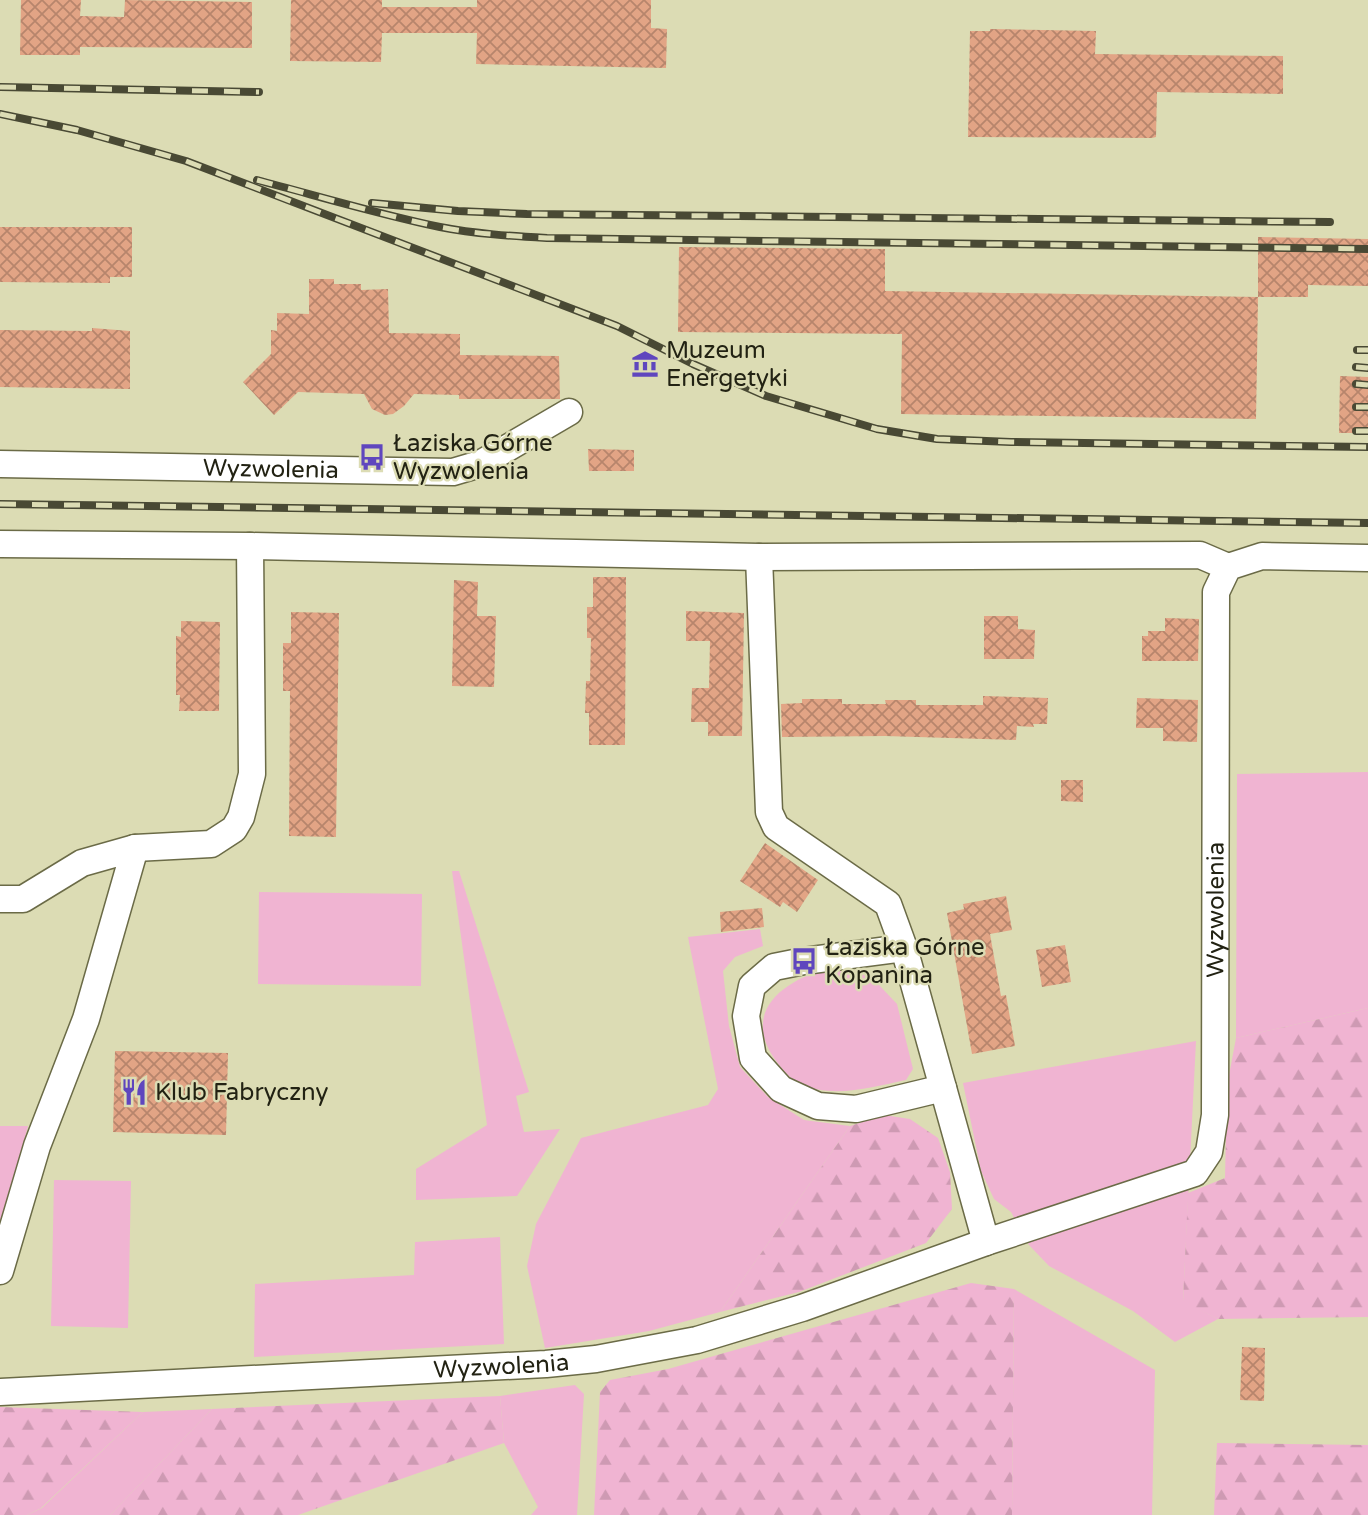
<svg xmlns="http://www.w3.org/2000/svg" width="1368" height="1515" font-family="'Varela Round',sans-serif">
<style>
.grass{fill:#f0b4d2}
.forest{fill:url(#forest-firs)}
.building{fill:url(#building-cross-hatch)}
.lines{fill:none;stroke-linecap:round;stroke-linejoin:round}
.minor-casing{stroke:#6b6b47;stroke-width:29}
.minor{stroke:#fff;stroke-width:26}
.rail-casing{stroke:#494934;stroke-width:8}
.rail{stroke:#dcdcb4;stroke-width:5;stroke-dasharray:16;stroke-linecap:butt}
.labels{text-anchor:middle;stroke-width:5;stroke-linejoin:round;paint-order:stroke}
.poi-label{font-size:24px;fill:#222213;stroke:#dcdcb4;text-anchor:start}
.street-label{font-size:24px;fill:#222213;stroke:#dcdcb4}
</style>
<defs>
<pattern id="forest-firs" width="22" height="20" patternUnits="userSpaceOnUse" patternTransform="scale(1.75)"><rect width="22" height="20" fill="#f0b4d2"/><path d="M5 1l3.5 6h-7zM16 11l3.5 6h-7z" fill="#ce9ab3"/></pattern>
<pattern id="building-cross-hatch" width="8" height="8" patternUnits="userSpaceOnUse" patternTransform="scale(1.75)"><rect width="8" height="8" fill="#e2a485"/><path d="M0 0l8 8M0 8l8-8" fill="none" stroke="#b7856c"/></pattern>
</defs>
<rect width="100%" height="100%" fill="#dcdcb4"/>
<g class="grass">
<polygon points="1368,772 1368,1008 1236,1038 1237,774"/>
<polygon points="452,871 459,871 529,1092 516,1096 524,1132 560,1129 517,1196 416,1200 416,1169 487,1125"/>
<polygon points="259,892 422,894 421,986 258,984"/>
<polygon points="760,929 763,946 735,957 723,971 729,1026 740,1067 768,1097 804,1120 850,1126 720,1312 649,1331 545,1348 527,1266 536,1224 581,1138 708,1105 718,1089 688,937"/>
<path d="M 830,968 L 858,971 L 879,985 L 897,1004 L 913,1069 L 906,1080 C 872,1087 834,1099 800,1084 C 790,1079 780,1067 774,1058 C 741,1009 787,979 830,968 Z"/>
<polygon points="1196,1041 1183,1301 1218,1319 1175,1342 1133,1311 1049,1266 1029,1245 1011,1212 994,1199 981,1171 963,1083"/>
<polygon points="0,1126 28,1126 0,1230"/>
<polygon points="54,1180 131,1181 128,1328 51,1326"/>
<polygon points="500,1237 504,1344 254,1357 255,1284 414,1275 415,1242"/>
<polygon points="1014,1289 1155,1370 1152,1515 1012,1515"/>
<polygon points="575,1385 584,1394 577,1515 531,1515 538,1507 504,1443 500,1396"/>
<polygon points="212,1409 110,1515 27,1515 42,1508 143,1412"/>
</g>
<g class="forest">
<polygon points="1368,1008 1368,1317 1218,1319 1183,1302 1188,1193 1225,1178 1227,1086 1236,1038"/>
<polygon points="884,1115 910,1119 938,1138 950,1172 952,1209 926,1243 799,1292 720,1312 850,1126"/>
<polygon points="971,1283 1014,1289 1012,1515 594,1515 600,1392 610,1380 668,1369"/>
<polygon points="500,1396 504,1443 298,1515 110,1515 212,1409"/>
<polygon points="0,1407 143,1412 41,1508 27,1515 0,1515"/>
<polygon points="1217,1443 1368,1445 1368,1515 1214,1515"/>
</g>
<g class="building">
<polygon points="21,0 81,0 80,16 124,17 125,0 252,2 252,48 80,47 80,55 20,55"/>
<polygon points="291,0 382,0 382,7 477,7 477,0 651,0 651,28 667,29 666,68 476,64 477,33 382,33 381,62 290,61"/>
<polygon points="990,29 1096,31 1095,54 1283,56 1283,94 1157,92 1156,137 1152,138 968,137 970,31 990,31"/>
<polygon points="0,227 132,227 132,277 110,277 110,283 0,282"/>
<polygon points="1258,237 1368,239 1368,286 1308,285 1308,297 1258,297"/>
<polygon points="679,247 885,249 885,291 1258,297 1256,419 901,414 902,334 678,332"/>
<polygon points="309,279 334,279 334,284 361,284 361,290 388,289 389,333 460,334 460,355 559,356 560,399 459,399 459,395 414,394 404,406 393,414 385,415 372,409 364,394 298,392 274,415 243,382 271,354 271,330 277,331 277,313 309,314"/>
<polygon points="92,328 130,331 130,389 0,387 0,330 92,331"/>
<polygon points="1340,376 1368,377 1368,433 1339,433"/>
<polygon points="588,449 634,450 634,471 589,471"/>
<polygon points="593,577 626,577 625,745 589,745 589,713 585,713 586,681 590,681 591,638 587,638 587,607 593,607"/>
<polygon points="454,580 478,582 477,616 496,616 494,687 452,686"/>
<polygon points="686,611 744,613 742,736 708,736 708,722 691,722 692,688 709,688 710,641 686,641"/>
<polygon points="291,612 339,613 336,837 289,836 290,691 283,691 283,643 291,643"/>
<polygon points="984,616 1018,616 1018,629 1035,630 1034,659 984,659"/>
<polygon points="1165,618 1199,619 1198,661 1142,661 1142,636 1148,636 1148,631 1165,631"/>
<polygon points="181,621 220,622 219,711 179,711 180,695 176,695 176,636 181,637"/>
<polygon points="983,696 1048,698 1047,724 1033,724 1034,727 1017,726 1016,740 885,736 782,737 781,704 802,703 802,699 842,699 842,704 886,704 885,700 916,700 916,705 983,705"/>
<polygon points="1137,698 1198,700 1197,742 1163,741 1163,728 1136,728"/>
<polygon points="1061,780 1083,780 1083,802 1061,801"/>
<polygon points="765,843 818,880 797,912 783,902 780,907 740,881"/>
<polygon points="1006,896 1012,930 990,934 1001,996 1006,995 1015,1046 972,1054 947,913 964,909 963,904"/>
<polygon points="762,908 764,927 721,932 720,912"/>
<polygon points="1065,945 1071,982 1042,987 1036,950"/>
<polygon points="115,1051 228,1053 226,1135 113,1132"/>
<polygon points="1242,1347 1265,1348 1264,1401 1240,1400"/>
</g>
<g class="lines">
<defs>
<g id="minor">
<path id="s1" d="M 0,464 L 453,472 L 480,464 L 569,412"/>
<polyline points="0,544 250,546 759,557 1200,555 1228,567"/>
<polyline points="759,557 769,812 776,827 888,904 904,948 986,1242"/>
<polyline points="135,848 211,844 234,829 241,817 252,774 250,546"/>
<polyline points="0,899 23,899 82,863 135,848 86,1019 37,1146 0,1271"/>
<polyline points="904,948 804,961 774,967 752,986 746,1016 753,1058 781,1089 818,1106 856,1109 943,1088"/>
<path id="s2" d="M 0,1392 L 546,1364 L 596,1359 L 697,1340 L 802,1308 L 986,1242 L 1195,1173 L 1209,1152 L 1215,1115 L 1216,592 L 1228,567 L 1262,556 L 1368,558"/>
</g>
</defs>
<use href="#minor" class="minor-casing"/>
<use href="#minor" class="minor"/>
<defs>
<g id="rail">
<polyline points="0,87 259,92"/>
<polyline points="0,114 77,130 186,161 617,326 693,364 766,396 877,429 937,439 1011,442 1368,447"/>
<path d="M 257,180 C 318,196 378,214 440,227 C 476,234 511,236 547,238 L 1368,249"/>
<polyline points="372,203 458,211 527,214 1330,222"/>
<polyline points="1357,350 1368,350"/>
<polyline points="1356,367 1368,368"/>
<polyline points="1356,384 1368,385"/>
<polyline points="1356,407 1368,407"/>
<polyline points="1356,431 1368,431"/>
<polyline points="0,504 1368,523"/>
</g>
</defs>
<use href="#rail" class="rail-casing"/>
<use href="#rail" class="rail"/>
</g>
<defs>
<symbol id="museum-bare" viewBox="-9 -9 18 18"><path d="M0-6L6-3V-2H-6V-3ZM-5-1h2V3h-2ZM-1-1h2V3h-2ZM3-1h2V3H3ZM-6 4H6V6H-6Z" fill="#5f46be" stroke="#dcdcb4" stroke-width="2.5" paint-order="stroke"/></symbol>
<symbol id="bus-bare" viewBox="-9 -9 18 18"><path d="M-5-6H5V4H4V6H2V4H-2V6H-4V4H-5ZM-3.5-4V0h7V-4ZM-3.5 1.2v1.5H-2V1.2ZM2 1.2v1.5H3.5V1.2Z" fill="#5f46be" stroke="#dcdcb4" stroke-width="2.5" paint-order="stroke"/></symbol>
<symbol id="restaurant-bare" viewBox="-9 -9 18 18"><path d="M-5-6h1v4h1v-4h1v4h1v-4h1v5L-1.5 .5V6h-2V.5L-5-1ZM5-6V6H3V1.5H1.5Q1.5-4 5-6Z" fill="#5f46be" stroke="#dcdcb4" stroke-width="2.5" paint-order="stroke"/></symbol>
</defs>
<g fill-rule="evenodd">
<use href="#museum-bare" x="626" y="345" width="38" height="38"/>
<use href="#bus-bare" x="353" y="438" width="38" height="38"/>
<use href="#bus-bare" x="785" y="942" width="38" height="38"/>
<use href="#restaurant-bare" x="115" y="1073" width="38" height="38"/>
</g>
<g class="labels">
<g class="poi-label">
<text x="666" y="358">Muzeum<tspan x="666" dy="28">Energetyki</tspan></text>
<text x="393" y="451">Łaziska Górne<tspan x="393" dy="28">Wyzwolenia</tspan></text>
<text x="825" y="955">Łaziska Górne<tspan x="825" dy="28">Kopanina</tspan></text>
<text x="155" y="1100">Klub Fabryczny</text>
</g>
<g class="street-label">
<text dy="8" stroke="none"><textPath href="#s1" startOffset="271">Wyzwolenia</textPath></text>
<text dy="8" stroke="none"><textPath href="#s2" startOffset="1493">Wyzwolenia</textPath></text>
<text dy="8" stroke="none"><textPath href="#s2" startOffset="502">Wyzwolenia</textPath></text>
</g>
</g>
</svg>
